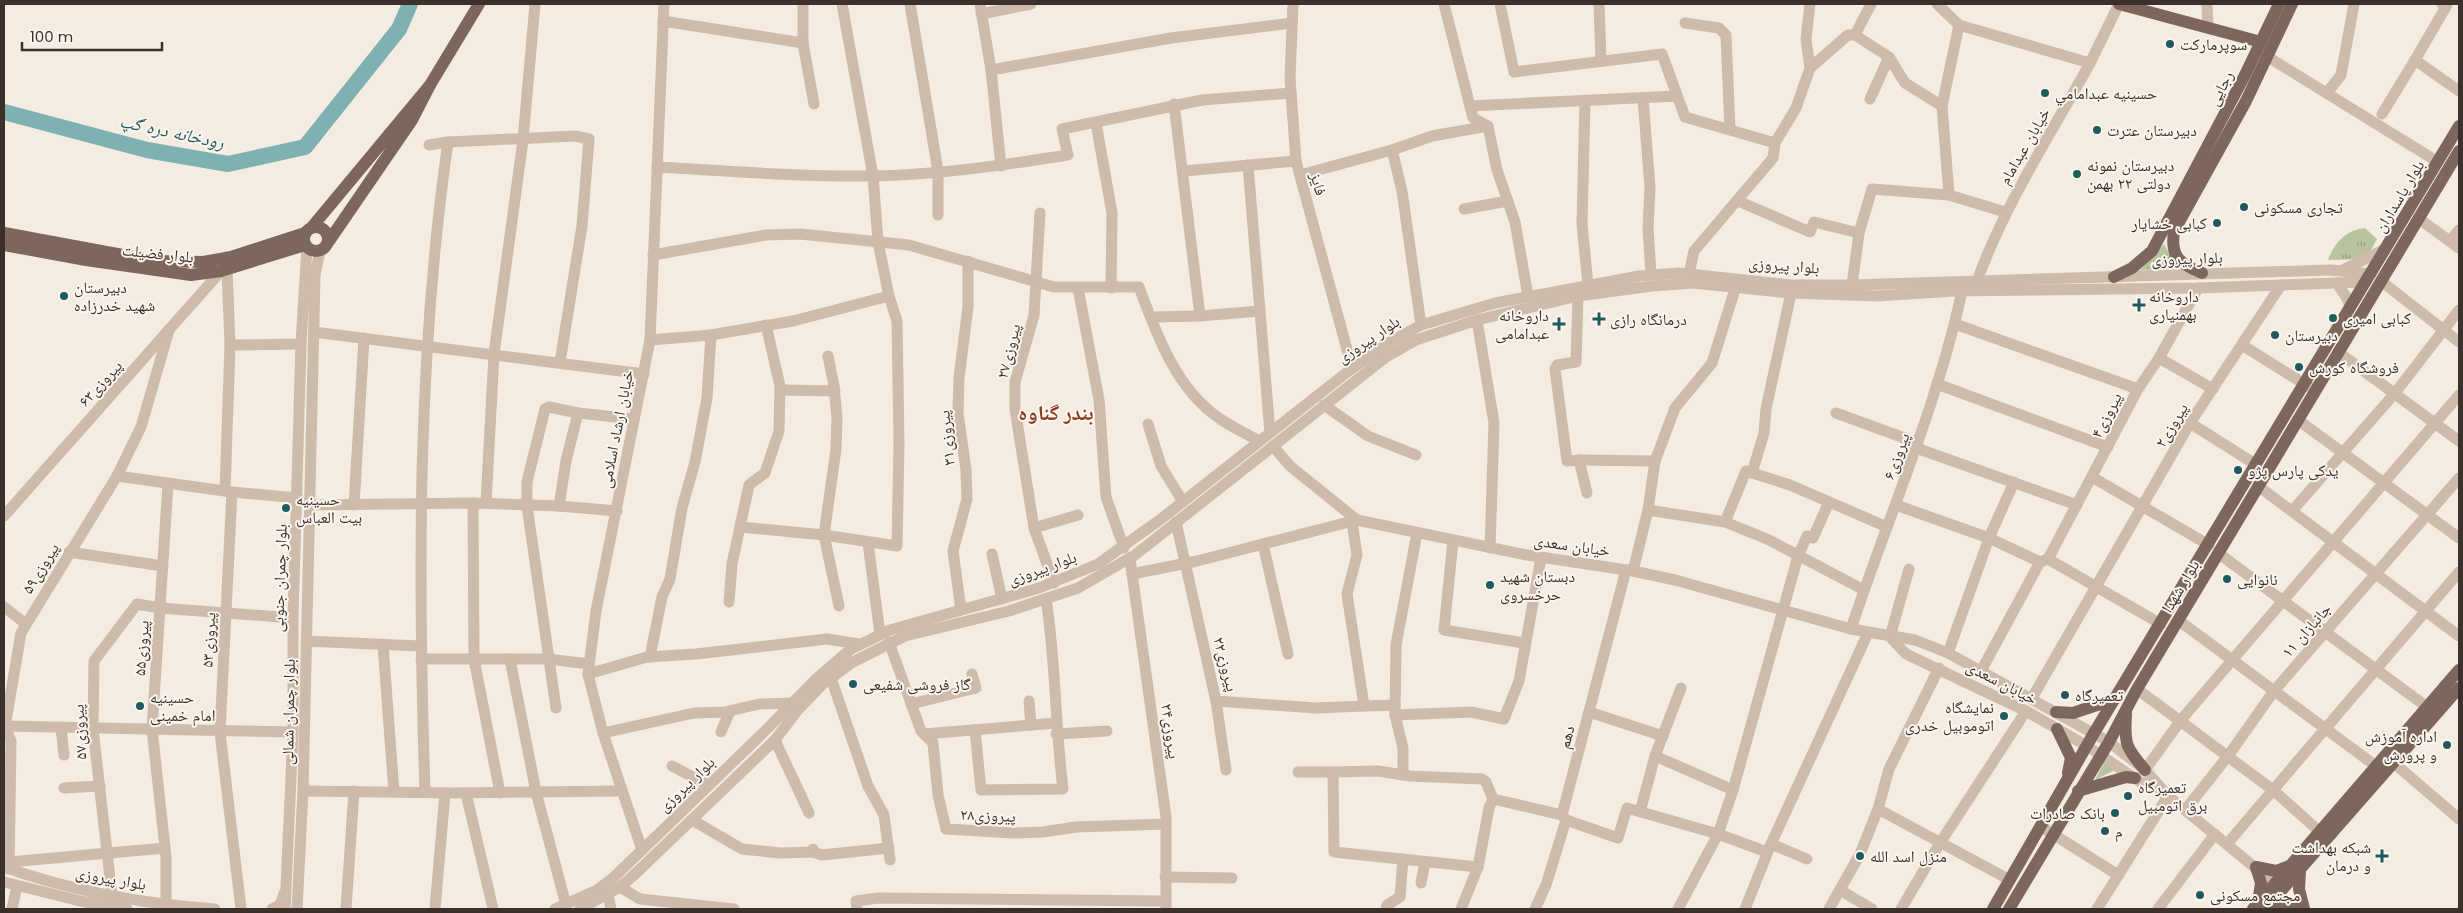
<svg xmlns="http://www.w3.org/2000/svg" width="2463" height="913" font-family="Poppins,'Noto Naskh Arabic',sans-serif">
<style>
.grass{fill:url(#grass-tufts)}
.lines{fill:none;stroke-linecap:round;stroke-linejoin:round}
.river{stroke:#7fb0b2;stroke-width:16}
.minor{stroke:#cdbbac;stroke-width:11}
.major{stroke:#7d675c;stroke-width:12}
.poi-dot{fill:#1f5a5e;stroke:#fbf5ee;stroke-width:2}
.labels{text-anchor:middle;stroke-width:4;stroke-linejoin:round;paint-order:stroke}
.poi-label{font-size:16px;fill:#3b302b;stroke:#fbf5ee;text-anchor:start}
.street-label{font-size:16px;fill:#3b302b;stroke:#fbf5ee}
.water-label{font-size:18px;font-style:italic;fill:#1f5a5e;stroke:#fbf5ee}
.district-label{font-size:21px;font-weight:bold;fill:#8c3b22;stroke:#fbf5ee}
</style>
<defs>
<pattern id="grass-tufts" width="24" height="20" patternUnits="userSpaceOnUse" patternTransform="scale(1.25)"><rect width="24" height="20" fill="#b8c4a0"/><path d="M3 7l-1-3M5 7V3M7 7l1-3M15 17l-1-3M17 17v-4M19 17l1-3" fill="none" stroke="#97a083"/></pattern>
</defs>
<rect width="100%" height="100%" fill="#f4ebe1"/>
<g class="grass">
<path d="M 2365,228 L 2377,239 L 2366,259 L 2328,260 C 2334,243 2346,230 2365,228 Z"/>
<polygon points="2164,244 2177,268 2140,270"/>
<polygon points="2106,759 2119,768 2095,780"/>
</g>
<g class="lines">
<polyline class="river" points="4,112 147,150 228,164 305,147 399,29 410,4"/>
<g class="minor">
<polyline points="803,4 803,43 814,104"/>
<polyline points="910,4 938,171 938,215"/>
<polyline points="980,4 991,70 1001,166"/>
<polyline points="1293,4 1290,78 1296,161 1352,368"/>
<polyline points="1444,4 1473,118 1488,126 1497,170 1515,222 1528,296"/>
<polyline points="1500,4 1514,72 1662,54 1685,117 1775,143"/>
<polyline points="1599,4 1601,61"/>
<polyline points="1937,4 1959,25 2090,63"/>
<polyline points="2207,4 2208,28"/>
<polyline points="2442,4 2447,5 2415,60 2459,91"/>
<polyline points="981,14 1031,4"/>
<polyline points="663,21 803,43"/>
<polyline points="1685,23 1719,28 1726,35 1730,130"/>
<polyline points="1855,35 1871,4"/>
<polyline points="2268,57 2438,162"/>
<polyline points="1810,68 1848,35 1855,35 1889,57 1905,83 1942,106 1949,195 2005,212"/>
<polyline points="991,70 1171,38 1292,23"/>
<polyline points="2327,93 2341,75 2354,4"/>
<polyline points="1643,98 1650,188 1648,227 1651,275"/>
<polyline points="1870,99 1889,57"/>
<polyline points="1585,101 1582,224 1588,285"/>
<polyline points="1174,104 1200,316 1260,311"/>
<polyline points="1470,106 1676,96"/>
<polyline points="1942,106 1959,25"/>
<polyline points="2382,114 2415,60"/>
<polyline points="1096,123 1112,213 1111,288"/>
<polyline points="448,142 575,136 589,139 582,226 560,362"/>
<polyline points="1392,150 1402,191 1421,325"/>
<polyline points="1248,165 1270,433"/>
<path d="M 657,167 C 728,171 801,177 872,176 C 938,175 1004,165 1068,155 L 1062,129 L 1202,100 L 1291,93"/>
<polyline points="1183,171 1296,161"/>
<polyline points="1300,175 1392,150 1432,136 1488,126"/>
<polyline points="1738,201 1810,232 1814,222 1859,233"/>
<polyline points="1464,209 1508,201"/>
<polyline points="1040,213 1034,315 1015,382 1015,409 1034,528 1054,583"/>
<polyline points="2418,218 2459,248"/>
<polyline points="2450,241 2459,230"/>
<path d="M 653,255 L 766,235 L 800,234 L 909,245 L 1054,287 L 1139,287 C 1156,333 1176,389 1219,418 C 1231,427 1246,433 1259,441"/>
<polyline points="2343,270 2385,249"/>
<polyline points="1689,274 1694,251 1773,158 1775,143 1796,108 1810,68 1806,39 1810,4"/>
<path d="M 1977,281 C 2005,204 2049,137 2089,65 C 2099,45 2109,24 2119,4"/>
<polyline points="2381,281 2459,342"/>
<polyline points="2337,283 2348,300 2350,309"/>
<polyline points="1852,285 1859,233 1872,189 1949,195"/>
<polyline points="1078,288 1099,400 1106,497 1124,548"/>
<polyline points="1578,296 1576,362 1557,365 1555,369 1567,461 1579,460 1587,493"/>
<polyline points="1151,317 1200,316"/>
<polyline points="1477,320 1494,423 1490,548"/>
<polyline points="1955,324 2138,389"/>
<polyline points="314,332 644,374"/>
<polyline points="650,340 711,335 793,321 889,296"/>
<polyline points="230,345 301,344"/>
<polyline points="2242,345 2311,388"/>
<polyline points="2338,352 2459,441"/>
<polyline points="828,356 834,386 837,418 836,449 824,535 839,606"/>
<polyline points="2159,358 2213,389"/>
<polyline points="1937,384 2108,447"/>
<polyline points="780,390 835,391"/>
<polyline points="1324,405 1368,436 1416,455"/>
<polyline points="1836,413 1918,443"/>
<polyline points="2298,420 2459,538"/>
<polyline points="2190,423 2255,464"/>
<polyline points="1148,424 1161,466 1183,502"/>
<polyline points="1273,446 1290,466 1357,520 1527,555 1633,571 1675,580 1851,629 1915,640 1948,653 2109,742 2145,770 2168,796 2281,889"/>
<polyline points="1916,448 2077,505"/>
<polyline points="1579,460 1655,461"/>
<polyline points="1752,473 1764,433 1766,409 1791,293"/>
<polyline points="117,476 232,492 298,498"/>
<polyline points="2092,477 2209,545"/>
<polyline points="2258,486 2459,636"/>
<polyline points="225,491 230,345 227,268"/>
<polyline points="232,492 220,732 241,909"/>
<polyline points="473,503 474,659 500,793"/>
<polyline points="486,503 494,354 523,140 535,4"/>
<polyline points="311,505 473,503 559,506 617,511"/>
<polyline points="354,505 364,338"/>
<polyline points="1896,505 1989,538 2040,562 2048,559"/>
<polyline points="559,506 566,461 578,413"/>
<polyline points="1648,510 1725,522 1767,539 1864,590"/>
<polyline points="2292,511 2395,393 2459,310"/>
<polyline points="4,516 221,271"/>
<polyline points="1176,522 1216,701 1316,708 1364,706"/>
<polyline points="1352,522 1357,555 1347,594 1364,706 1395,705"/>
<polyline points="1725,522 1746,471 1790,485 1887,527"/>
<polyline points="741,527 824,535 897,546 899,444 897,321 889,296 878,242 873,176 842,4"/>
<polyline points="1034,528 1078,515"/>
<polyline points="1453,541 1444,630 1524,643"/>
<polyline points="868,543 880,634"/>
<polyline points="1263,544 1288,654"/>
<polyline points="69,552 163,566"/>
<polyline points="2218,553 2427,707"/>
<polyline points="992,554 1002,599"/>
<polyline points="1130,559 1166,817 1166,909"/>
<polyline points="2048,559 2138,389 2159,358 2198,288"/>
<polyline points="2048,559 2161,624"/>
<polyline points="1633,571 1648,510 1655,461 1675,408 1712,363 1736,286"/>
<polyline points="1132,574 1197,561 1357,520"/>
<polyline points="729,602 732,564 749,485 765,473 779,431 780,386 766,325"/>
<polyline points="4,607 26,624"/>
<polyline points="961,610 953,551 967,499 966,470 958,413 959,378 968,307 968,261"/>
<polyline points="2178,620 2376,766"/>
<path d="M 1851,629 C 1888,517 1937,407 1962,291"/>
<polyline points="1890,637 1906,654 2026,711 2087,746 2143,784 2165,794"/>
<polyline points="1890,637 1909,569"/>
<polyline points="306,641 420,646"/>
<polyline points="889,642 921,731 933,743 938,795 946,829 1014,833 1043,832 1076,827 1166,824"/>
<polyline points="383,645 394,792"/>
<polyline points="1948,653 1989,538 2014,482"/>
<polyline points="650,657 662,597 670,579 682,508 695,462 707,398 711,335"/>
<polyline points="421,659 548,659 589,664"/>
<polyline points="510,659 536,792 566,905"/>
<polyline points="1981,671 2040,562"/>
<polyline points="588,674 647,657 696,654 827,639 859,644"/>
<polyline points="831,678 868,786 884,815 890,860"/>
<polyline points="1681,688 1655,756 1733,790"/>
<polyline points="2137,689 2273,790 2320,832"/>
<polyline points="2032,698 2190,423 2281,285"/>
<polyline points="1029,701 1031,725"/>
<polyline points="1216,701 1226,770"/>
<polyline points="911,704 976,688 972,674"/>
<polyline points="556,708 527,506 527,482 545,409 549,407 578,413 634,419"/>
<polyline points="1589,712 1663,736"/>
<polyline points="1395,715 1471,712 1504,719 1519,681 1541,558"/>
<polyline points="4,726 293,732"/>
<polyline points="61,728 64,755"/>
<path d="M 975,730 L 981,790 L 1063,789 C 1055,725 1056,662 1046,599"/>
<polyline points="721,732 730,711"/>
<polyline points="603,733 694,713 725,712 759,704 791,703"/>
<polyline points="924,734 1056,723"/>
<polyline points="1056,734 1107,731"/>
<polyline points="775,740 809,813"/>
<polyline points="2394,763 2459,819"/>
<polyline points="672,766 708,785"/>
<polyline points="2145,770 2181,720 2459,395"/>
<polyline points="1298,772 1333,772"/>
<polyline points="1403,775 1403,748 1395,715 1396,645 1417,533"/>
<polyline points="64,788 100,786"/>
<polyline points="303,791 454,793 622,791"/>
<path d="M 425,792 C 418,576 417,357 448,142 L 429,145"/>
<polyline points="466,793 493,909"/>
<polyline points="1878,809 2010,880"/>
<polyline points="2186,809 2228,756 2274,691 2459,478"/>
<polyline points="1640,812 1655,756"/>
<polyline points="692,820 742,849 780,853 813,852 813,849"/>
<polyline points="1566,820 1618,838 1627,808 1718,834 1767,852"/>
<polyline points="2040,826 2118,875"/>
<polyline points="1771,844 1868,633"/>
<polyline points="2227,844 2459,572"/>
<polyline points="642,850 603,733 588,674 596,611 650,340 664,4"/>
<polyline points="813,852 822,855 889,848"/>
<polyline points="9,862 165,848"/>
<path d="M 4,867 C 72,891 143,904 215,909"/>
<polyline points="1478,867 1489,808 1493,799"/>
<polyline points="9,869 11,741 5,727 21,633 117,476 141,427 169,330"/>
<polyline points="1165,877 1232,878"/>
<polyline points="4,882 80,901 127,909"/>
<polyline points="1421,883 1425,862"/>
<polyline points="620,887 640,899 734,909"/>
<polyline points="1840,890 1872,909"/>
<polyline points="608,894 611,909"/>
<polyline points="112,896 93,729 94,661 137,604 160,608 293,618"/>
<polyline points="166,903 166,857 152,729 168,484"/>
<polyline points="12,909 17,886"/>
<polyline points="272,909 280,905 284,894"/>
<polyline points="285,909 293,732 293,618 301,344 307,248"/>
<polyline points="297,909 303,791 315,275 320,251"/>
<polyline points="346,909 354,791"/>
<polyline points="435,909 445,793"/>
<polyline points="555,909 597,890 612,879 764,732 815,680 851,649 890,630 1039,588 1098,564 1161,519 1346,373 1390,342 1421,325 1495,303 1639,276 1679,273 1791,285 1852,285 2331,270 2371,274"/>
<polyline points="580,909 620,887 633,876 775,740 797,711 824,683 853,662 905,636 1009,611 1078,588 1135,555 1386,357 1416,340 1477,320 1578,296 1652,286 1693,283 1791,293 1877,296 1954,291 2198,288 2366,282"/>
<polyline points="857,909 856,901 878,898 1165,901"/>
<polyline points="1386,909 1387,905 1400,897 1403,859"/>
<polyline points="1461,909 1478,867 1334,852 1333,772 1378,771 1410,776 1482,779 1486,782 1493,799 1562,815"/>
<polyline points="1535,909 1546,885 1566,820 1562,815 1626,570"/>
<polyline points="1678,909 1718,834 1733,790 1798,556 1807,536 1813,538 1829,502"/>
<polyline points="1745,909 1771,844 1807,859"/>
<polyline points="1829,909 1860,854 1878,809 1889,769 1939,668"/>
<polyline points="1901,909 1940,843 2026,711"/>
<polyline points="2097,909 2168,796"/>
<polyline points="2158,909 2215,834"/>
</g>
<g class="major">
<polyline points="2119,4 2261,42"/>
<polyline points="430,85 479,4"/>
<circle cx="316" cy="239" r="12"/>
<polyline points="312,227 430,85 412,120 329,241"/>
<polyline points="4,233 155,261 203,262 231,257 305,233"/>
<polyline points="4,245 86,260 191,275 221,271 305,245"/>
<path d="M 2202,273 C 2180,264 2170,257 2174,231 L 2246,101 L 2292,4"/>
<polyline points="2114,277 2132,268 2152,251 2245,75 2279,4"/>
<polyline points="2056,712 2073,713 2115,699"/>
<path d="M 2126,714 C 2124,744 2126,748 2145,770"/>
<polyline points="2057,729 2071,758 2068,773"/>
<polyline points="2078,791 2126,777 2135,778"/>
<polyline points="2300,871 2299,889 2304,909"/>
<polyline points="2258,903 2261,883 2256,867 2276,871 2289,866"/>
<polyline points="1993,909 2094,733 2459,126"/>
<polyline points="2009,909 2109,742 2137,689 2459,151"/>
<polyline points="2253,909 2459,670"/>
<polyline points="2265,909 2459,688"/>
<polyline points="2271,909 2283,907 2296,909"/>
</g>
</g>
<g class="poi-dot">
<circle cx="2170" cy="44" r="5"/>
<circle cx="2045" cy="93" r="5"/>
<circle cx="2097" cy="130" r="5"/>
<circle cx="2077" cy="174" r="5"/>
<circle cx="2244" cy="207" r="5"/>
<circle cx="2217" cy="223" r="5"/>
<circle cx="64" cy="296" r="5"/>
<path d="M2136.5 297.5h5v5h5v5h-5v5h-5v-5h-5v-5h5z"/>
<circle cx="2333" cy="318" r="5"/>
<path d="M1596.5 311.5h5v5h5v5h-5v5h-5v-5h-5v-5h5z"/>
<path d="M1556.5 316.5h5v5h5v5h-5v5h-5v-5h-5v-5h5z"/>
<circle cx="2275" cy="335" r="5"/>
<circle cx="2299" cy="367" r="5"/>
<circle cx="2238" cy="470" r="5"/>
<circle cx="286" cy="508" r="5"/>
<circle cx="2227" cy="579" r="5"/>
<circle cx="1490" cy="585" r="5"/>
<circle cx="853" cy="684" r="5"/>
<circle cx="2065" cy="695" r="5"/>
<circle cx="140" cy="706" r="5"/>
<circle cx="2004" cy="716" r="5"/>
<circle cx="2447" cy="745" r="5"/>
<circle cx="2128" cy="796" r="5"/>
<circle cx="2115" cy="813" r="5"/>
<circle cx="2105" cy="831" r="5"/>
<circle cx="1860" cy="856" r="5"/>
<path d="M2379.5 848.5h5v5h5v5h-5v5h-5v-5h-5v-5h5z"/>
<circle cx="2200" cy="895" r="5"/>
</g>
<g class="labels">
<g class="poi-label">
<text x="2180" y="50">سوپرمارکت</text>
<text x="2055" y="99">حسينيه عبدامامي</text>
<text x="2107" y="136">دبیرستان عترت</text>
<text x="2087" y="171">دبیرستان نمونه<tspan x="2087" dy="18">دولتی ۲۲ بهمن</tspan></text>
<text x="2254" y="213">تجاری مسکونی</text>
<text x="2207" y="229" text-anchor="end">کبابی خشایار</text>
<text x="74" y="293">دبیرستان<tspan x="74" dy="18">شهید خدرزاده</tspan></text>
<text x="2149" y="302">داروخانه<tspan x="2149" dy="18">بهمنیاری</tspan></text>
<text x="1549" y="321" text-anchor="end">داروخانه<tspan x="1549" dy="18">عبدامامی</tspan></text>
<text x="2343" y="324">کبابی امیری</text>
<text x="1610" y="325">درمانگاه رازی</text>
<text x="2285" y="341">دبیرستان</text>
<text x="2309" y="373">فروشگاه کورش</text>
<text x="2248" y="476">یدکی پارس پژو</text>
<text x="296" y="505">حسینیه<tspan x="296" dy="18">بیت العباس</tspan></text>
<text x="1500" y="582">دبستان شهید<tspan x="1500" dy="18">حرخسروی</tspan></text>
<text x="2237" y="585">نانوایی</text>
<text x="863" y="690">گاز فروشی شفیعی</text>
<text x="2075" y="701">تعمیرگاه</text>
<text x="150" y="703">حسینیه<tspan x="150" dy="18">امام خمینی</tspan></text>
<text x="1994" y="713" text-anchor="end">نمایشگاه<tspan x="1994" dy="18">اتوموبیل خدری</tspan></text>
<text x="2437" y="742" text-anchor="end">اداره آموزش<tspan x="2437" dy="18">و پرورش</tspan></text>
<text x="2138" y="793">تعمیرگاه<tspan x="2138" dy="18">برق اتومبیل</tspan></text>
<text x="2105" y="819" text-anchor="end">بانک صادرات</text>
<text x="2115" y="837">م</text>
<text x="2371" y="853" text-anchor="end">شبکه بهداشت<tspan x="2371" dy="18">و درمان</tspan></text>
<text x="1870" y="862">منزل اسد الله</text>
<text x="2210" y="901">مجتمع مسکونی</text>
</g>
<g class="street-label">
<text transform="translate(2220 88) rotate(-62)" y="6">رجایی</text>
<text transform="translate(2024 146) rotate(-60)" y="6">خیابان عبدامام</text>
<text transform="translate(1319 184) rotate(75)" y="6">فایز</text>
<text transform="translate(2399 196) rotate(-59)" y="6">بلوار پاسداران</text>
<text transform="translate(158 253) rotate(6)" y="6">بلوار فضیلت</text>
<text transform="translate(2187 258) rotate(-2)" y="6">بلوار پیروزی</text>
<text transform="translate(1784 265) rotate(4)" y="6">بلوار پیروزی</text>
<text transform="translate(1368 339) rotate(-34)" y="6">بلوار پیروزی</text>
<text transform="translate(1008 351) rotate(-76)" y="6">پیروزی۲۷</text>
<text transform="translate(100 383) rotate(-48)" y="6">پیروزی۶۳</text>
<text transform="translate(2106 415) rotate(-63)" y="6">پیروزی۴</text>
<text transform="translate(2171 425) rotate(-59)" y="6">پیروزی۲</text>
<text transform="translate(616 429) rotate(-79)" y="6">خیابان ارشاد اسلامی</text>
<text transform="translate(946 438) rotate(-96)" y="6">پیروزی۳۱</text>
<text transform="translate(1896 456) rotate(-70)" y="6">پیروزی۶</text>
<text transform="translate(1572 545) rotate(8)" y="6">خیابان سعدی</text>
<text transform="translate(40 568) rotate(-59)" y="6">پیروزی۵۹</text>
<text transform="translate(1042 568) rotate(-20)" y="6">بلوار پیروزی</text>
<text transform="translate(279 578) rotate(-88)" y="6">بلوار چمران جنوبی</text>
<text transform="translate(2180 586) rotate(-59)" y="6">بلوار شهدا</text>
<text transform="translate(2306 630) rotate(-49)" y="6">جانبازان ۱۱</text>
<text transform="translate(208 640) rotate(-87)" y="6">پیروزی۵۳</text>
<text transform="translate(141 648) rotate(-86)" y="6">پیروزی۵۵</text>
<text transform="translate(1226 664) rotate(75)" y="6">پیروزی۲۲</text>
<text transform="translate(2002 682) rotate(27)" y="6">خیابان سعدی</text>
<text transform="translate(288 712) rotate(-89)" y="6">بلوار چمران شمالی</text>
<text transform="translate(1171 731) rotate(82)" y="6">پیروزی۲۴</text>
<text transform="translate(79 732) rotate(-93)" y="6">پیروزی۵۷</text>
<text transform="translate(1566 737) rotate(-75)" y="6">دهم</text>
<text transform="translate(686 784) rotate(-44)" y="6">بلوار پیروزی</text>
<text transform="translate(988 815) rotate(2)" y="6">پیروزی۲۸</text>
<text transform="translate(111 878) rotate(10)" y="6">بلوار پیروزی</text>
</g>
<g class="water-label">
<text transform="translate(172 132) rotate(12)" y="6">رودخانه دره گپ</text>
</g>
<g class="district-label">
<text x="1056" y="420">بندر گناوه</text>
</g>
</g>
<rect width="2463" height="913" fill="none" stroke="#3b302b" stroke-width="10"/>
<path d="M22 42v8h140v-8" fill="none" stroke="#3b302b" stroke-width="2.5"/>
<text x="30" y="42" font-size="15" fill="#3b302b" stroke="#fbf5ee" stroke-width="4" paint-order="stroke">100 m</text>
</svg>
